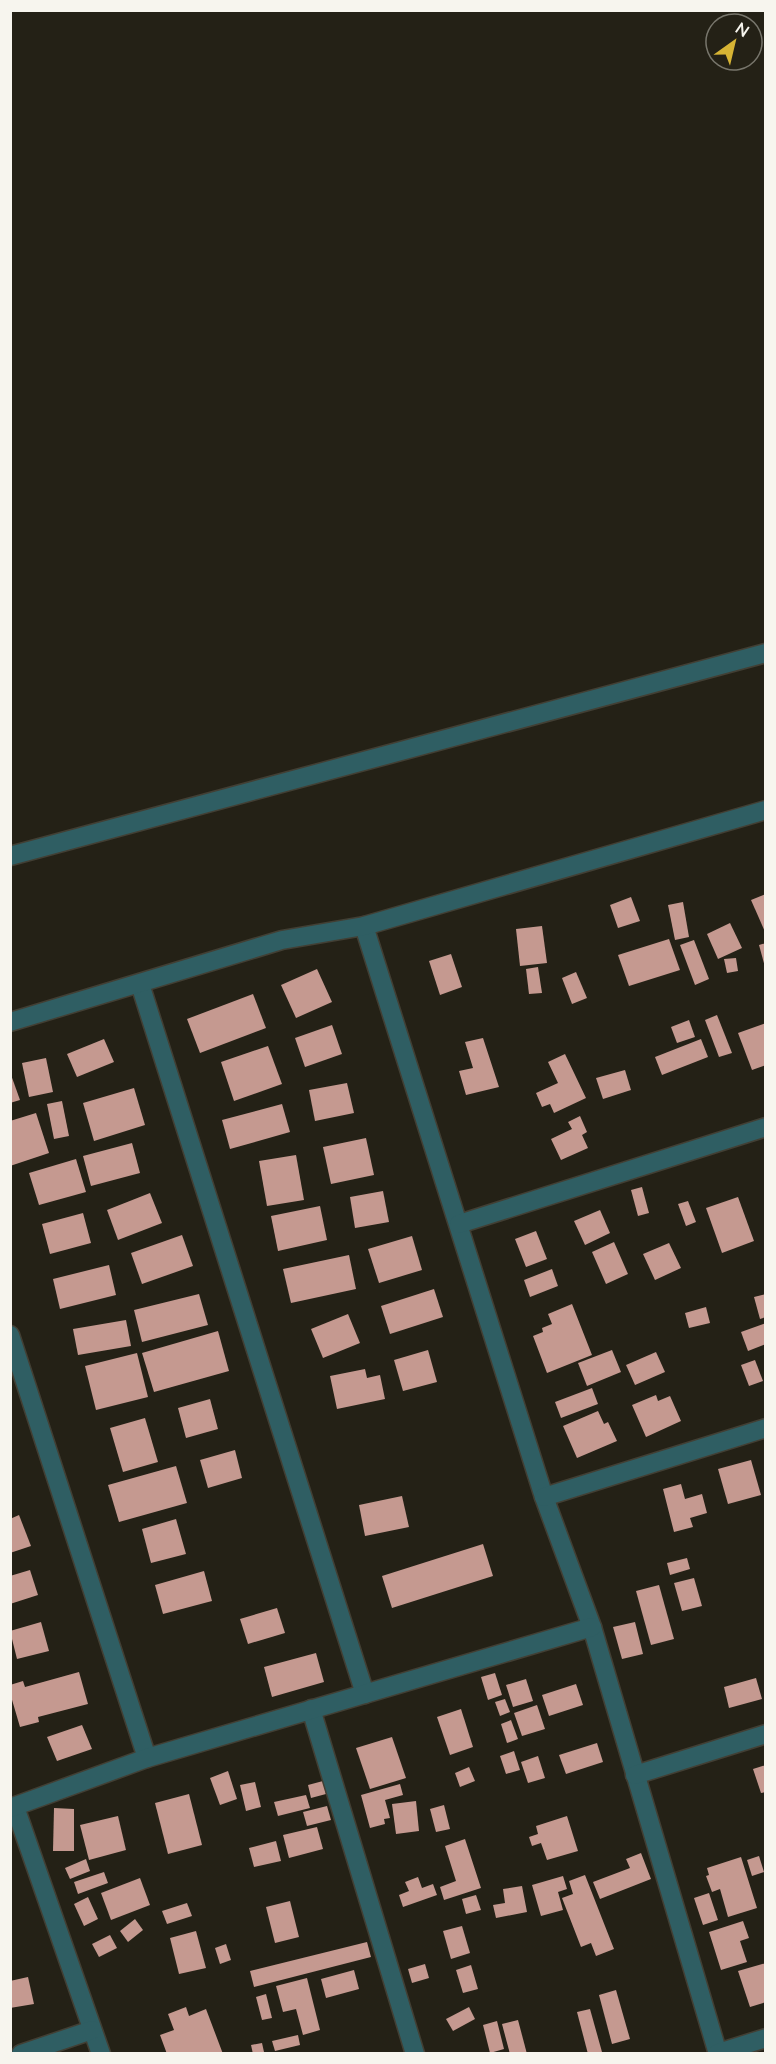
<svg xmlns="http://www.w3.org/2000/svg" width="776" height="2064" font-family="Lato,sans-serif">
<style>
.building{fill:#c59990}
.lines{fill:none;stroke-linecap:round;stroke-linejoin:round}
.street-casing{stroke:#423f34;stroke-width:21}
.street{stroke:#2f5e63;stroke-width:18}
</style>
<rect width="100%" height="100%" fill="#242116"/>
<g class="building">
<polygon points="766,894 766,934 751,900"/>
<polygon points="631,897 640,921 618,928 610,905"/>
<polygon points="683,902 689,937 675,940 668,905"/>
<polygon points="730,923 742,948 718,959 707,934"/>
<polygon points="542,926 547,963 520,966 516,929"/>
<polygon points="669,939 680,970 629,986 618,955"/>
<polygon points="694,940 709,979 695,985 680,945"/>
<polygon points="766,943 766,967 765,967 759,945"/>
<polygon points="451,954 462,987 440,995 429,961"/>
<polygon points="736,958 738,971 727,973 724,959"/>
<polygon points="538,967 542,993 529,994 526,969"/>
<polygon points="317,969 332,1002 296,1018 281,985"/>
<polygon points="576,972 587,998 572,1004 562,978"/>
<polygon points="253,994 266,1028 200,1053 187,1019"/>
<polygon points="717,1015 732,1053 719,1057 705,1020"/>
<polygon points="689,1020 695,1037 677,1043 671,1027"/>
<polygon points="766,1023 766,1065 752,1070 738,1033"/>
<polygon points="332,1025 342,1054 305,1067 295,1038"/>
<polygon points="483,1038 499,1087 466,1095 459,1071 473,1068 465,1042"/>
<polygon points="104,1039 114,1062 77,1077 67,1054"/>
<polygon points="701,1039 708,1057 662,1075 655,1057"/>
<polygon points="268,1046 282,1084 234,1101 221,1062"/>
<polygon points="565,1054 586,1098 554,1113 550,1104 542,1107 536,1093 558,1083 548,1062"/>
<polygon points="46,1058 53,1092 29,1097 22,1063"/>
<polygon points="625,1070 631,1090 603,1099 596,1078"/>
<polygon points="10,1072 20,1100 10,1103"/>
<polygon points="347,1083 354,1113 315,1121 309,1090"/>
<polygon points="134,1088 145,1125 94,1141 83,1103"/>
<polygon points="62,1101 69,1136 54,1139 47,1104"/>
<polygon points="282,1104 290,1132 230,1149 222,1120"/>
<polygon points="36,1113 49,1153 10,1166 10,1121"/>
<polygon points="580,1116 587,1132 582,1135 588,1148 561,1160 551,1139 572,1129 568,1122"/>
<polygon points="366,1138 374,1175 331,1184 323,1147"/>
<polygon points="132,1143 140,1173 91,1186 83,1156"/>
<polygon points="296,1155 304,1200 267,1206 259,1161"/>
<polygon points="76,1159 86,1192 39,1205 29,1173"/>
<polygon points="642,1187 649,1213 638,1216 631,1190"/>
<polygon points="383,1191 389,1222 355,1228 350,1197"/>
<polygon points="150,1193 162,1223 118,1240 107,1210"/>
<polygon points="738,1197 754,1241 722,1253 706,1208"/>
<polygon points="688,1201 696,1222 686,1226 678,1204"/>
<polygon points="320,1206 327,1240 278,1251 271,1216"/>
<polygon points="600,1210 610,1233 585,1245 574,1221"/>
<polygon points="83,1213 91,1243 50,1254 42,1224"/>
<polygon points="536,1231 547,1259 526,1267 515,1239"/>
<polygon points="182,1235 193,1266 142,1284 131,1253"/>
<polygon points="412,1236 422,1270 379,1283 368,1249"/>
<polygon points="614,1242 628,1274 606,1284 592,1252"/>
<polygon points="669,1243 681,1268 655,1280 643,1254"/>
<polygon points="349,1255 356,1289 291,1303 283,1269"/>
<polygon points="109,1265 116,1295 60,1309 53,1279"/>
<polygon points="552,1269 558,1286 530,1297 524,1280"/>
<polygon points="434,1289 443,1317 390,1334 381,1306"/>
<polygon points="199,1294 208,1325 142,1342 134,1310"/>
<polygon points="766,1294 766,1317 760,1319 754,1297"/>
<polygon points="572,1304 592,1355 547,1373 533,1336 543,1332 542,1328 552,1324 548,1314"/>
<polygon points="706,1307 710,1323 689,1328 685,1313"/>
<polygon points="348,1314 360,1343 323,1358 311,1329"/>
<polygon points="126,1320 131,1346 78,1355 73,1329"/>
<polygon points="766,1323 766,1344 748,1351 741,1332"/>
<polygon points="218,1331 229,1371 154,1392 142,1353"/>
<polygon points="428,1350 437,1382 403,1391 394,1360"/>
<polygon points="612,1350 621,1372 587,1386 578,1363"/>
<polygon points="656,1352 665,1372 635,1385 626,1365"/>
<polygon points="137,1353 148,1397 96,1410 85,1366"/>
<polygon points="755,1360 763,1381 749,1386 741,1365"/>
<polygon points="365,1369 367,1378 380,1375 385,1399 337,1409 330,1376"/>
<polygon points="592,1388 598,1404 561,1418 555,1402"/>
<polygon points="656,1395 658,1401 670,1396 681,1421 646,1437 632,1405"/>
<polygon points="210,1399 218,1429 186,1438 178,1408"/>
<polygon points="598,1411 604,1424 608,1422 617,1441 577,1458 563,1426"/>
<polygon points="145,1418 158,1462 123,1472 110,1428"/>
<polygon points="235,1450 242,1478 208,1488 200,1460"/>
<polygon points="751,1460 761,1495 728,1504 718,1469"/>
<polygon points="176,1466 187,1503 119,1522 108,1485"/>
<polygon points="681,1484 685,1499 702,1494 707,1513 690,1518 693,1527 674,1532 663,1489"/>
<polygon points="402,1496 409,1527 365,1536 359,1505"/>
<polygon points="19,1515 31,1546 10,1553 10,1519"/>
<polygon points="176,1519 186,1554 151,1563 142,1529"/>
<polygon points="483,1544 493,1576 392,1608 382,1576"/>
<polygon points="687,1558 690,1569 670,1575 667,1563"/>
<polygon points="30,1570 38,1595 10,1604 10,1576"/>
<polygon points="204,1571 212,1601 163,1614 155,1585"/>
<polygon points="694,1578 702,1606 682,1611 674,1583"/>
<polygon points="659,1585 674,1639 651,1645 636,1591"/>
<polygon points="277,1608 285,1633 248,1644 240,1619"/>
<polygon points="41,1622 49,1651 17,1659 10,1631"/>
<polygon points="635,1622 643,1654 622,1659 613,1627"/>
<polygon points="316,1653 324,1682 272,1697 264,1667"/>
<polygon points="79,1672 88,1704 38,1717 39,1722 20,1727 10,1693 10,1685 23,1681 25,1687"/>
<polygon points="495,1673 502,1695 488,1700 481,1677"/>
<polygon points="756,1678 762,1699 729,1708 724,1687"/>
<polygon points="526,1679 533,1701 513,1707 506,1685"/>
<polygon points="576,1684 583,1705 549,1716 542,1695"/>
<polygon points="505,1699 510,1712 500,1716 495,1702"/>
<polygon points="537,1705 545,1729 522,1736 514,1713"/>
<polygon points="461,1709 473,1747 450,1755 437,1717"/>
<polygon points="511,1720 518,1739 507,1743 501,1724"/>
<polygon points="82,1725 92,1749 57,1761 47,1737"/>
<polygon points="392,1737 406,1778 370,1789 356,1748"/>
<polygon points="597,1743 603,1762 566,1774 559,1755"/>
<polygon points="514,1751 520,1770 506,1774 500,1756"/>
<polygon points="538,1756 545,1778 528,1783 521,1762"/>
<polygon points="766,1765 766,1792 761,1793 753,1769"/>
<polygon points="469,1767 475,1781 460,1787 455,1773"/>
<polygon points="228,1771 237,1799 220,1805 210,1778"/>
<polygon points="323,1781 326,1794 311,1798 308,1785"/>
<polygon points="255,1782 261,1807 246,1811 240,1785"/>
<polygon points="400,1784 403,1795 385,1800 390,1818 384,1819 385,1824 370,1828 361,1795"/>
<polygon points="189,1794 202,1845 168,1854 155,1803"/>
<polygon points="306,1795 310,1808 278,1816 274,1802"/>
<polygon points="416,1801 419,1831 396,1834 392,1804"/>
<polygon points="444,1805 450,1829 436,1832 430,1809"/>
<polygon points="327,1806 331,1820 307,1826 303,1812"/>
<polygon points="54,1808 74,1809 74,1851 53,1851"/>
<polygon points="118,1816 126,1850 89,1860 80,1825"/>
<polygon points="567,1816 578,1851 547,1860 541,1843 532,1846 529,1837 538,1834 536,1826"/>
<polygon points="317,1827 323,1849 289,1858 283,1835"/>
<polygon points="465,1839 481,1888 444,1900 440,1887 456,1881 445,1846"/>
<polygon points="276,1841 281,1861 254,1867 249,1848"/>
<polygon points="641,1853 651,1879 600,1899 593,1882 630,1868 626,1859"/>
<polygon points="759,1856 764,1872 752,1876 747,1860"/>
<polygon points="741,1857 757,1908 728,1917 720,1889 712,1892 706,1876 709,1875 707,1868"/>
<polygon points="86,1859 90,1871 70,1879 65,1868"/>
<polygon points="104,1872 108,1883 78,1894 74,1882"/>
<polygon points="585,1875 614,1949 596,1956 591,1943 581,1947 562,1898 573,1894 569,1881"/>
<polygon points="563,1876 567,1889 558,1892 563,1910 541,1916 532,1885"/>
<polygon points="418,1877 422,1888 433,1884 437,1895 403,1907 399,1895 409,1891 405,1882"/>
<polygon points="140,1878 150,1905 111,1920 101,1893"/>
<polygon points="522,1886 527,1912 496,1918 493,1905 505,1903 503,1889"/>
<polygon points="709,1893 718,1920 703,1925 694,1898"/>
<polygon points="476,1895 481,1910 466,1914 462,1899"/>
<polygon points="88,1897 98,1919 84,1926 74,1904"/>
<polygon points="290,1901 299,1937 275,1943 266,1907"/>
<polygon points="187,1903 192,1916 167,1924 162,1911"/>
<polygon points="135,1919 143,1930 128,1942 120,1931"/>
<polygon points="743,1921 749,1938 740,1941 747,1962 721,1970 709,1932"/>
<polygon points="462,1926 470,1953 451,1959 443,1931"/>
<polygon points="196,1931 206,1968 179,1974 170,1938"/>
<polygon points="110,1935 117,1948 99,1957 92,1944"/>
<polygon points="367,1942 371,1957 254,1987 250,1971"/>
<polygon points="226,1944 231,1960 220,1964 215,1948"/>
<polygon points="766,1963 766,2002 750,2007 738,1971"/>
<polygon points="425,1964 429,1978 412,1983 408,1969"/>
<polygon points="471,1965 478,1989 463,1993 456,1970"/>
<polygon points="354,1970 359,1989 326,1998 321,1979"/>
<polygon points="28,1977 34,2004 10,2008 10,1981"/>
<polygon points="307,1978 320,2030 303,2035 296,2009 283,2012 276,1986"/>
<polygon points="616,1990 630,2039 612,2044 599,1995"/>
<polygon points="266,1994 272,2018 262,2020 256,1997"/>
<polygon points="186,2007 189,2016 206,2009 223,2054 167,2054 160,2035 174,2030 168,2014"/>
<polygon points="469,2007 475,2019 453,2031 446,2019"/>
<polygon points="590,2009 602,2052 598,2054 588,2054 577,2012"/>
<polygon points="518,2020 527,2054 510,2054 502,2024"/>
<polygon points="497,2021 504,2049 490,2053 483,2025"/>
<polygon points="298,2035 300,2045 275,2051 272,2041"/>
<polygon points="262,2043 264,2052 253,2054 251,2045"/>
</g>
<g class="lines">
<defs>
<g id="street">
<polyline points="10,856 766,653"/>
<polyline points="364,926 544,1497 592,1627 718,2054"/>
<polyline points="140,984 365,1694"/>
<polyline points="10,1022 282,940 364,926 766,810"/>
<polyline points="459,1224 766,1127"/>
<polyline points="10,1335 147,1758"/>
<polyline points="544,1497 766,1428"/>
<polyline points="311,1709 415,2054"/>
<polyline points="635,1775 766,1734"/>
<polyline points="15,1807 101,2054"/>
<polyline points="10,1808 147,1758 592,1627"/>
<polyline points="718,2053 766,2038"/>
<polyline points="21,2054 92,2030"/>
</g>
</defs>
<use href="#street" class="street-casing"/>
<use href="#street" class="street"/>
</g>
<rect width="776" height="2064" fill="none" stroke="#f7f5ee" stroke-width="24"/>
<g transform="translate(734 42) rotate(34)"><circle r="28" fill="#242116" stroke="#78766c" stroke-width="1.5"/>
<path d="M0-4.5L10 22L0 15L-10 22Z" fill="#d7b434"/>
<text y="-9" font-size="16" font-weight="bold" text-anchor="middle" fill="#f7f5ee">N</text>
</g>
</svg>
